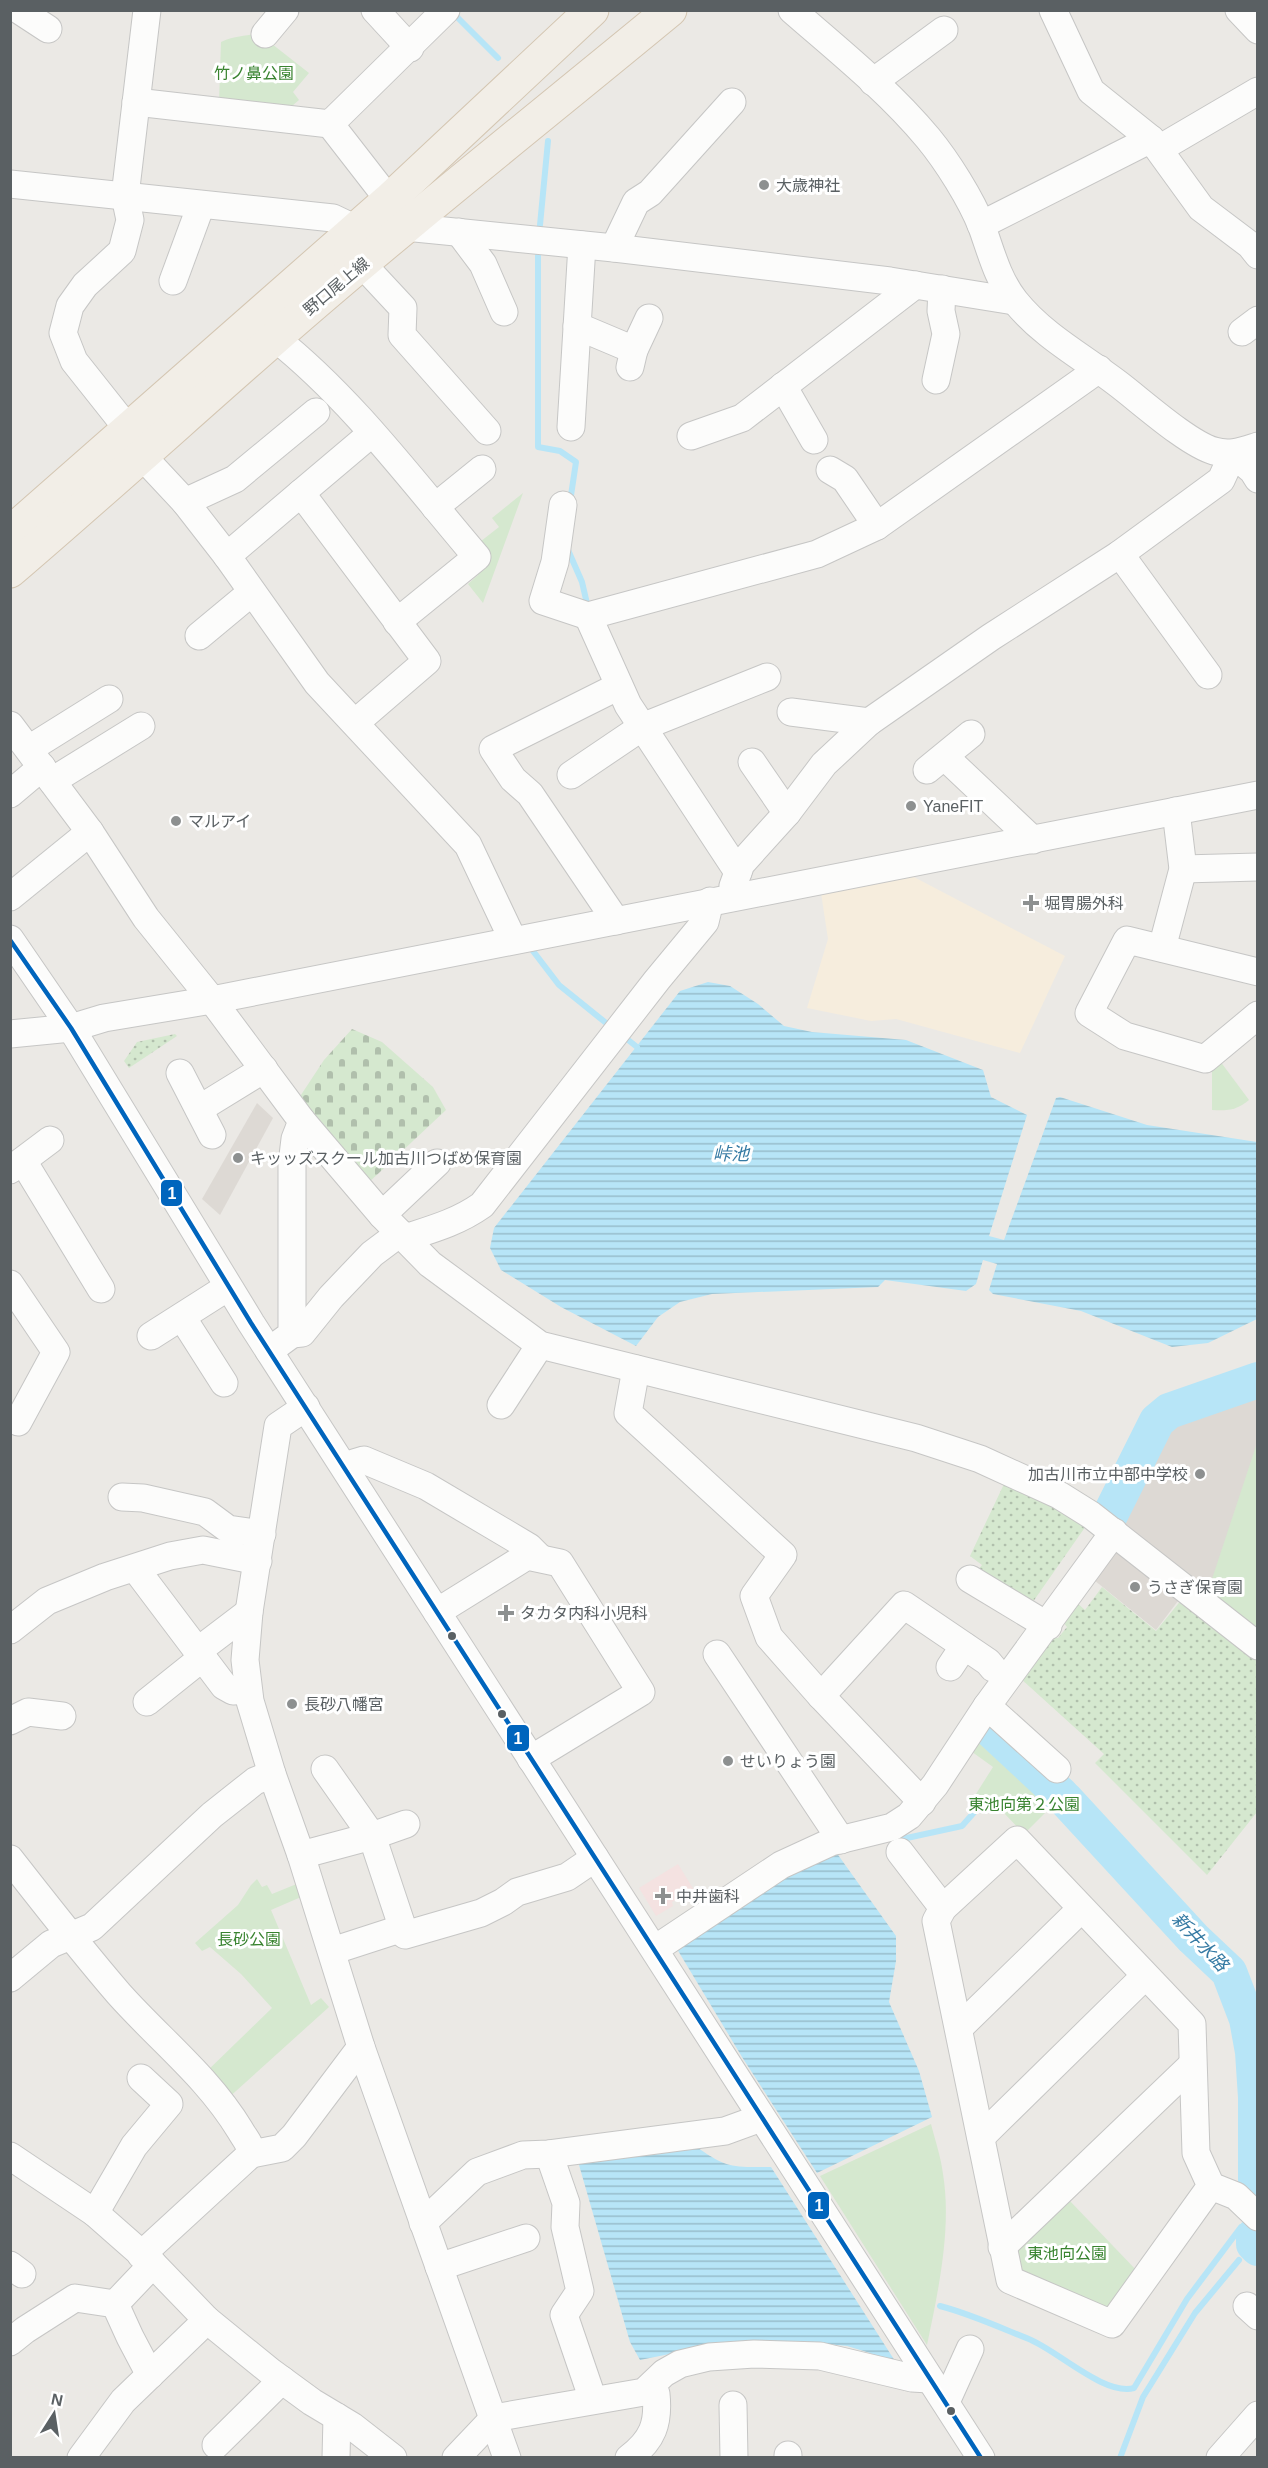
<svg xmlns="http://www.w3.org/2000/svg" width="1268" height="2468" font-family="Helvetica,'Noto Sans JP',sans-serif">
<style>
.commercial{fill:#f6eddd}
.education{fill:#ddd9d4}
.medical{fill:#f4e2e1}
.grass{fill:url(#grass-dots)}
.cemetery{fill:url(#cemetery-stones)}
.park{fill:#d5e8cf}
.water{fill:url(#water-rules)}
.lines{fill:none;stroke-linecap:round;stroke-linejoin:round}
.stream{stroke:#b7e5f7;stroke-width:6}
.river{stroke:#b7e5f7;stroke-width:36}
.minor-casing{stroke:#c6c6c5;stroke-width:29}
.major-casing{stroke:#d4c6b2;stroke-width:35}
.minor{stroke:#fcfcfb;stroke-width:27}
.major{stroke:#f2eee7;stroke-width:33}
.bus-1-casing{stroke:#fff;stroke-width:9}
.bus-1{stroke:#0065bd;stroke-width:4.5}
.poi-dot{fill:#8d9090;stroke:#fff;stroke-width:2}
.bus-dot{fill:#5a6063;stroke:#fff;stroke-width:2}
.labels{text-anchor:middle;stroke-width:6;stroke-linejoin:round;paint-order:stroke}
.park-label{font-size:16px;fill:#398430;stroke:#fff}
.poi-label{font-size:16px;fill:#5a6063;stroke:#fff;text-anchor:start}
.street-label{font-size:16px;fill:#5a6063;stroke:#fff}
.water-label{font-size:18px;font-style:italic;fill:#357aa3;stroke:#fff}
.line-badge{stroke:#fff;stroke-width:2}
.badge-label{font-size:16px;text-anchor:middle;font-weight:bold;fill:#fff}
</style>
<defs>
<pattern id="grass-dots" width="8" height="8" patternUnits="userSpaceOnUse" patternTransform="scale(1.5)"><rect width="8" height="8" fill="#d5e8cf"/><path d="M2 2h.1M6 6h.1" fill="none" stroke="#b0bfac" stroke-width="1.8" stroke-linecap="round"/></pattern>
<pattern id="cemetery-stones" width="16" height="16" patternUnits="userSpaceOnUse" patternTransform="scale(1.5)"><rect width="16" height="16" fill="#d5e8cf"/><path d="M2 7V4a2 2 0 0 1 4 0v3zM10 15v-3a2 2 0 0 1 4 0v3z" fill="#b0bfac"/></pattern>
<pattern id="water-rules" width="6" height="5" patternUnits="userSpaceOnUse" patternTransform="scale(1.5)"><rect width="6" height="5" fill="#b7e5f7"/><path d="M0 2.5h6" fill="none" stroke="#98bdcc"/></pattern>
</defs>
<rect width="100%" height="100%" fill="#ebe9e5"/>
<polygon class="commercial" points="912,876 1065,956 1020,1053 896,1019 871,1021 807,1008 828,939 821,893"/>
<g class="education">
<polygon points="257,1103 273,1118 220,1215 202,1199"/>
<polygon points="1257,1395 1257,1634 1116,1524 1169,1425"/>
<polygon points="1119,1546 1181,1597 1156,1630 1089,1576"/>
</g>
<polygon class="medical" points="678,1864 694,1890 672,1902 673,1906 656,1916 639,1888"/>
<g class="grass">
<polygon points="175,1034 177,1036 129,1068 124,1061 137,1042"/>
<polygon points="1004,1484 1088,1523 1030,1606 974,1575 982,1565 970,1556"/>
<polygon points="1102,1587 1156,1631 1182,1599 1257,1658 1257,1812 1207,1875 1095,1763 1104,1754 1020,1678 1047,1638 1058,1638 1067,1627 1063,1622 1075,1601 1085,1610"/>
</g>
<polygon class="cemetery" points="352,1029 382,1042 433,1087 446,1110 365,1186 297,1101 324,1060"/>
<g class="park">
<path d="M 258,33 L 309,73 L 293,92 L 299,100 L 292,106 L 219,102 L 221,42 C 236,35 245,37 258,33 Z"/>
<polygon points="523,493 483,603 468,584 478,575 474,569 476,545 499,527 492,518"/>
<path d="M 1220,1061 L 1249,1100 C 1237,1110 1228,1111 1212,1110 L 1212,1068 Z"/>
<polygon points="1257,1443 1257,1630 1208,1591"/>
<polygon points="979,1733 1053,1805 1024,1834 986,1794 974,1809 969,1805 993,1767 968,1749"/>
<polygon points="257,1879 262,1887 267,1885 272,1894 304,1881 308,1894 271,1910 311,2005 321,1998 329,2007 226,2100 204,2074 272,2008 241,1974 210,1947 202,1951 195,1943 238,1905 251,1885"/>
<path d="M 931,2124 C 935,2140 941,2157 943,2174 C 952,2229 938,2292 927,2345 L 820,2176 Z"/>
<polygon points="1068,2199 1138,2272 1114,2305 1102,2309 1017,2274 1018,2248"/>
</g>
<g class="water">
<polygon points="708,982 730,986 758,1004 784,1026 812,1032 906,1040 983,1070 991,1097 1027,1115 989,1236 1004,1240 1056,1098 1060,1097 1147,1125 1257,1142 1257,1319 1208,1343 1172,1347 1081,1311 993,1294 989,1290 997,1264 983,1260 976,1284 966,1291 885,1280 878,1287 712,1294 680,1302 658,1317 636,1346 561,1307 501,1270 490,1248 494,1228 680,991"/>
<polygon points="836,1852 896,1936 896,1961 889,2002 919,2071 932,2117 817,2173 742,2057 674,1944 765,1887"/>
<path d="M 694,2145 C 727,2169 732,2167 771,2167 L 895,2361 L 891,2366 L 870,2353 L 847,2346 L 797,2341 L 714,2345 L 640,2360 L 630,2342 L 577,2158 Z"/>
</g>
<g class="lines">
<g class="stream">
<polyline points="453,13 498,58"/>
<polyline points="540,225 548,141"/>
<polyline points="538,256 538,447 560,451 576,462 570,502"/>
<polyline points="568,550 582,582 588,608"/>
<polyline points="533,951 559,985 611,1027"/>
<polyline points="622,1035 637,1047"/>
<polyline points="893,1841 962,1826 986,1799"/>
<path d="M 940,2306 C 971,2314 1001,2328 1031,2340 C 1059,2352 1105,2396 1134,2388 L 1187,2299 L 1241,2227 L 1250,2230 L 1254,2236"/>
<polyline points="1120,2458 1143,2397 1195,2313 1239,2260"/>
</g>
<g class="river">
<polyline points="1110,1515 1157,1421 1169,1411 1258,1380"/>
<polyline points="988,1727 1061,1795"/>
<polyline points="1065,1799 1193,1938 1229,1972 1247,2019 1253,2052 1256,2097 1256,2195"/>
<polyline points="1254,2236 1254,2244 1258,2248"/>
</g>
<defs>
<g id="minor">
<polyline points="19,10 48,29"/>
<polyline points="375,10 410,48"/>
<path d="M 792,10 C 839,51 888,90 928,138 C 947,161 971,199 982,227 C 991,252 998,280 1015,301 C 1043,336 1083,357 1117,383 C 1141,401 1187,443 1214,451 C 1230,456 1242,451 1258,446"/>
<polyline points="1053,10 1091,91 1151,139 1201,208 1250,245 1258,255"/>
<polyline points="1239,10 1258,30"/>
<polyline points="265,34 285,10"/>
<polyline points="873,82 944,30"/>
<polyline points="136,102 330,124 446,10"/>
<polyline points="330,124 389,200"/>
<polyline points="1159,149 1258,91"/>
<polyline points="10,184 333,218 356,229"/>
<polyline points="981,225 1151,139"/>
<polyline points="405,227 614,248 890,281 1014,301"/>
<polyline points="459,232 483,264 504,312"/>
<polyline points="614,248 636,202 650,193 732,102"/>
<polyline points="362,264 403,308 402,335 487,431"/>
<polyline points="173,281 201,205"/>
<polyline points="577,326 634,350"/>
<polyline points="1242,332 1258,320"/>
<path d="M 275,338 C 352,399 413,482 477,557 L 397,622"/>
<polyline points="630,367 634,350 649,318"/>
<polyline points="936,380 946,334 941,311 942,289"/>
<polyline points="783,386 814,440"/>
<polyline points="571,427 582,245"/>
<polyline points="128,429 74,361 63,333 70,306 85,285 122,251 130,220 125,196 147,10"/>
<polyline points="691,436 742,418 915,285"/>
<polyline points="143,457 185,502 227,556 317,683 468,845 513,940"/>
<polyline points="830,470 845,479 877,526"/>
<polyline points="301,493 372,433"/>
<polyline points="185,502 235,479 316,412"/>
<polyline points="563,505 555,562 543,601 588,616"/>
<polyline points="435,507 482,469"/>
<polyline points="1120,554 1208,675"/>
<polyline points="227,556 301,493 427,661 355,723"/>
<polyline points="199,636 252,592"/>
<polyline points="791,712 869,722"/>
<polyline points="10,725 90,832 146,918 212,1000 302,1121 295,1139 292,1164 292,1334 269,1351"/>
<polyline points="29,749 109,699"/>
<polyline points="945,757 1033,840"/>
<polyline points="752,762 787,813"/>
<polyline points="927,770 971,734"/>
<polyline points="571,775 642,727 767,677"/>
<polyline points="52,781 141,726"/>
<polyline points="10,794 42,767"/>
<polyline points="1183,869 1258,867"/>
<polyline points="738,872 628,705 588,616 817,554 877,526 1099,369"/>
<polyline points="733,886 741,864 787,813 824,764 869,722 991,637 1120,554 1221,480 1233,454 1253,471 1258,479"/>
<polyline points="10,897 90,832"/>
<polyline points="616,921 530,794 513,779 493,749 619,686"/>
<polyline points="10,939 71,1028 251,1323 981,2458"/>
<polyline points="1162,948 1183,869 1176,811"/>
<polyline points="1258,972 1127,940 1089,1013 1125,1036 1205,1059 1258,1015"/>
<polyline points="10,1034 71,1028 104,1018 212,1000 1258,795"/>
<polyline points="180,1073 212,1135"/>
<polyline points="199,1109 264,1069"/>
<polyline points="302,1121 382,1215 430,1264 540,1345 916,1438 980,1459 1059,1495 1091,1515 1258,1646"/>
<polyline points="23,1161 101,1289"/>
<polyline points="10,1170 50,1140"/>
<polyline points="382,1215 437,1163"/>
<path d="M 405,1238 C 433,1229 458,1222 482,1205 L 657,980 L 705,922 L 710,901"/>
<polyline points="10,1284 56,1352 18,1422"/>
<polyline points="182,1317 224,1383"/>
<polyline points="292,1334 302,1333 331,1297 372,1254 400,1233"/>
<polyline points="151,1336 228,1287"/>
<polyline points="636,1369 628,1413 783,1555 754,1596 769,1637 821,1696 922,1802"/>
<polyline points="501,1405 540,1345"/>
<polyline points="306,1407 278,1426 249,1612 245,1660 250,1701 272,1774 301,1855 361,2047 507,2458"/>
<polyline points="354,1463 364,1460 426,1486 529,1547 540,1558"/>
<polyline points="122,1497 143,1498 205,1512 228,1529 262,1534"/>
<polyline points="135,1568 224,1686 233,1691 248,1690"/>
<polyline points="970,1579 1048,1626"/>
<polyline points="437,1612 527,1556 560,1563 641,1692 531,1759"/>
<polyline points="10,1630 47,1601 105,1577 170,1556 203,1550 258,1561"/>
<polyline points="717,1654 841,1840"/>
<polyline points="950,1667 964,1646"/>
<polyline points="821,1696 904,1605 988,1662 993,1668"/>
<polyline points="147,1702 197,1662 199,1650 249,1612"/>
<polyline points="987,1706 1057,1769"/>
<polyline points="10,1721 28,1712 62,1716"/>
<polyline points="325,1769 372,1836 405,1935 481,1913 503,1902 517,1892 567,1877 595,1858"/>
<polyline points="900,1852 943,1908"/>
<polyline points="301,1855 372,1836 406,1824"/>
<path d="M 10,1859 C 46,1905 81,1950 119,1994 C 160,2040 208,2077 240,2130 C 245,2139 251,2144 251,2154 L 141,2255"/>
<polyline points="655,1949 781,1865 831,1842 892,1827 909,1816 935,1785 987,1706 1114,1532"/>
<polyline points="332,1951 403,1928"/>
<polyline points="10,1978 51,1944 92,1927 212,1815 255,1781 272,1774"/>
<polyline points="960,2027 1081,1909"/>
<polyline points="981,2137 1145,1976"/>
<polyline points="251,2154 282,2148 294,2136 361,2047"/>
<polyline points="549,2154 566,2203 565,2227 580,2291 564,2315 593,2400"/>
<polyline points="10,2156 95,2213 153,2264 207,2320 271,2372 312,2402 352,2426 393,2458"/>
<polyline points="1211,2186 1112,2324 1010,2280 936,1921 943,1908 1017,1840 1192,2024 1196,2153 1211,2186 1236,2196 1258,2217"/>
<polyline points="95,2213 134,2146 169,2104 141,2078"/>
<polyline points="423,2223 477,2172 523,2155 549,2154 725,2131 761,2118"/>
<polyline points="1002,2247 1192,2065"/>
<polyline points="10,2265 22,2274"/>
<polyline points="439,2267 526,2238"/>
<polyline points="115,2304 153,2264"/>
<polyline points="1247,2306 1258,2316"/>
<polyline points="10,2342 25,2330 75,2298 115,2304 130,2337 150,2375"/>
<polyline points="946,2402 970,2349"/>
<polyline points="733,2405 734,2458"/>
<polyline points="216,2445 282,2380"/>
<polyline points="788,2455 788,2458"/>
<polyline points="81,2458 123,2401 207,2320"/>
<polyline points="336,2458 337,2417"/>
<polyline points="456,2458 494,2418 644,2392 664,2373 680,2364 709,2357 754,2354 820,2356 912,2378 929,2379"/>
<path d="M 629,2458 C 653,2440 659,2423 656,2394"/>
<polyline points="1220,2458 1258,2415"/>
</g>
<g id="major">
<polyline points="10,533 389,200 592,10"/>
<path d="M 10,571 C 100,494 187,415 276,337 C 404,225 538,119 670,10"/>
</g>
</defs>
<use href="#minor" class="minor-casing"/>
<use href="#major" class="major-casing"/>
<use href="#minor" class="minor"/>
<use href="#major" class="major"/>
<defs>
<polyline id="bus-1" points="10,940 71,1028 251,1323 981,2458"/>
</defs>
<use href="#bus-1" class="bus-1-casing"/>
<use href="#bus-1" class="bus-1"/>
</g>
<g class="poi-dot">
<circle cx="764" cy="185" r="6"/>
<circle cx="911" cy="806" r="6"/>
<circle cx="176" cy="821" r="6"/>
<path d="M1028 894h6v6h6v6h-6v6h-6v-6h-6v-6h6z"/>
<circle cx="238" cy="1158" r="6"/>
<circle cx="1200" cy="1474" r="6"/>
<circle cx="1135" cy="1587" r="6"/>
<path d="M503 1604h6v6h6v6h-6v6h-6v-6h-6v-6h6z"/>
<circle cx="292" cy="1704" r="6"/>
<circle cx="728" cy="1761" r="6"/>
<path d="M660 1887h6v6h6v6h-6v6h-6v-6h-6v-6h6z"/>
</g>
<g class="bus-dot">
<circle cx="452" cy="1636" r="5"/>
<circle cx="502" cy="1714" r="5"/>
<circle cx="951" cy="2411" r="5"/>
</g>
<g class="labels">
<g class="park-label">
<text x="254" y="79">竹ノ鼻公園</text>
<text x="1024" y="1810">東池向第２公園</text>
<text x="249" y="1945">長砂公園</text>
<text x="1067" y="2259">東池向公園</text>
</g>
<g class="poi-label">
<text x="776" y="191">大歳神社</text>
<text x="923" y="812">YaneFIT</text>
<text x="188" y="827">マルアイ</text>
<text x="1044" y="909">堀胃腸外科</text>
<text x="250" y="1164">キッッズスクール加古川つばめ保育園</text>
<text x="1188" y="1480" text-anchor="end">加古川市立中部中学校</text>
<text x="1147" y="1593">うさぎ保育園</text>
<text x="520" y="1619">タカタ内科小児科</text>
<text x="304" y="1710">長砂八幡宮</text>
<text x="740" y="1767">せいりょう園</text>
<text x="676" y="1902">中井歯科</text>
</g>
<g class="street-label">
<text transform="translate(336 286) rotate(-40)" y="6">野口尾上線</text>
</g>
<g class="water-label">
<text x="731" y="1160">峠池</text>
<text transform="translate(1200 1942) rotate(47)" y="6">新井水路</text>
</g>
</g>
<g class="line-badge">
<rect x="160" y="1179" width="23" height="28" rx="6" fill="#0065bd"/>
<rect x="506" y="1724" width="24" height="28" rx="6" fill="#0065bd"/>
<rect x="807" y="2191" width="23" height="29" rx="6" fill="#0065bd"/>
</g>
<g class="badge-label">
<text x="172" y="1199">1</text>
<text x="518" y="1744">1</text>
<text x="819" y="2211">1</text>
</g>
<rect width="1268" height="2468" fill="none" stroke="#5a6063" stroke-width="24"/>
<g transform="translate(54 2414) rotate(12)" stroke="#ffffff" stroke-width="4.5" paint-order="stroke">
<path d="M0-4.5L10 22L0 15L-10 22Z" fill="#5a6063"/>
<text y="-9" font-size="16" font-weight="bold" text-anchor="middle" fill="#5a6063">N</text>
</g>
</svg>
